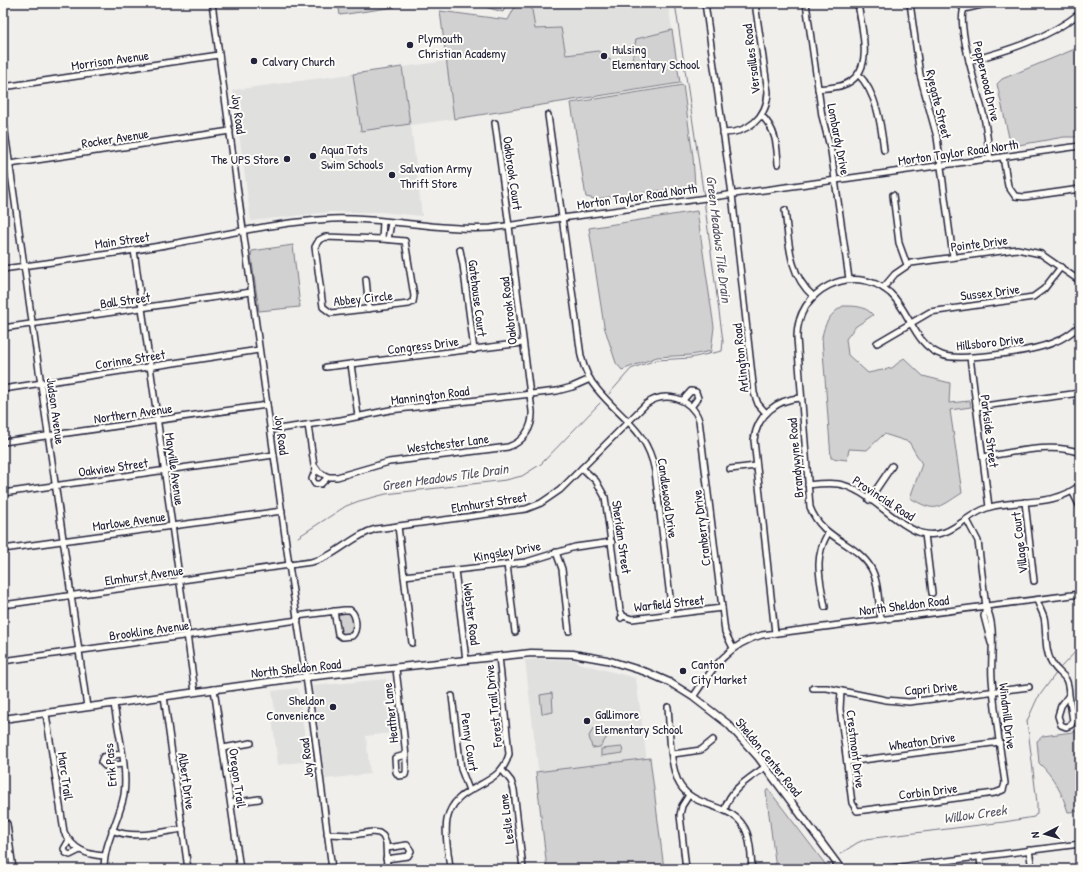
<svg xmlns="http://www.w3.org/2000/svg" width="1083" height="872" font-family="'Patrick Hand',sans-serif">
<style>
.built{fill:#e0e0df}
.green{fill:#d2d1d1;stroke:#7a7a86}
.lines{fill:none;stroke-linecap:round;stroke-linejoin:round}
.stream{stroke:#737381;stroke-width:1}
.minor-casing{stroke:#22223b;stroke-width:8}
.major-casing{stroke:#22223b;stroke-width:9}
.minor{stroke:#fdfcf7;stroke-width:5}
.major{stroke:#fdfcf7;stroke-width:6}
.poi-dot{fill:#22223b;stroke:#fdfcf7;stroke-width:1.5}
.labels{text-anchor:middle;stroke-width:4;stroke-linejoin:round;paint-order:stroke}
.poi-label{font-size:13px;fill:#22223b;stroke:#fdfcf7;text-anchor:start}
.street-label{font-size:13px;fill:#22223b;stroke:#fdfcf7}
.water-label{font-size:14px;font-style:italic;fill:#58586a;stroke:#fdfcf7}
</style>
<rect width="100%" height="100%" fill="#f0efec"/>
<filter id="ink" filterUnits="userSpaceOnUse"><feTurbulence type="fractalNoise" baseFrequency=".025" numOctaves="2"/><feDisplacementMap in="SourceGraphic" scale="8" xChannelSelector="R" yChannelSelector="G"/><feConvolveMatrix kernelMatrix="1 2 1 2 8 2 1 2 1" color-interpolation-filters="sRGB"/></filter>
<g filter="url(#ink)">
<g class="built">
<polygon points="524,3 668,3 680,83 539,105"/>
<polygon points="447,61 454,119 411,125 422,216 380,212 330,212 251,221 233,90"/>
<polygon points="542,659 577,660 578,663 636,678 661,869 550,869 525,660"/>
<polygon points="386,679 391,733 366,736 370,774 325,779 313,686"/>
<polygon points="298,688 308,761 278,765 272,718 276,718 272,691"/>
</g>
<g class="green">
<polygon points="338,3 394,3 395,7 340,15"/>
<polygon points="471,3 506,3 503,12"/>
<polygon points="517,3 531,3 535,29 561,28 566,55 598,51 617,65 632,61 636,39 672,30 680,83 454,119 440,11 508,20"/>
<polygon points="1080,47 1080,137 1064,137 1013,146 1010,142 997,84 1002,79"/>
<polygon points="402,67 410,124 361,131 353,74"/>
<polygon points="683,85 693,157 695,186 595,199 586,197 571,103"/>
<polygon points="697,211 714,327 711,351 691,355 657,357 622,370 616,363 604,326 589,228"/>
<polygon points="293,245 300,307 259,311 251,255 252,251"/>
<path d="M 843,306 C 856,306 865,306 873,315 L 855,327 L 846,339 L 848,355 L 868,373 L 892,368 L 904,358 L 923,376 L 950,383 L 949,403 L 970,401 L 971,407 L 950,410 L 962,493 C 937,509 936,513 910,498 L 922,464 L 909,442 L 884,434 L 867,450 L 849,449 L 847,460 L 831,458 L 822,338 C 824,323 831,313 843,306 Z"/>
<polygon points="340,612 349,612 352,615 354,630 351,633 340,634 337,616"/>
<polygon points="552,693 553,712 542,714 540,695"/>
<polygon points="597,728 605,732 607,737 600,747 592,748 589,736 593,729"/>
<path d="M 1080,731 L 1080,811 L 1068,812 C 1062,793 1054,777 1039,763 L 1037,741 L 1043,736 Z"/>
<polygon points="622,747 623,753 601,756 601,749"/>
<polygon points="650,758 664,869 547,869 536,772"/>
<polygon points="768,789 829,869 776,869 766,791"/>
</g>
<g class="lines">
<g class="stream">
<polyline points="675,3 704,197"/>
<polyline points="609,394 631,369 641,365 657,360 690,358 722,351 723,341 704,200"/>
<polyline points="298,537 346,506 359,501 386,494 506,480 522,476 541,464 600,403"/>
<polyline points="1061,667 1080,647"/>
<polyline points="840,854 857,843 866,839 1004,822 1034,817 1037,813 1037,803 1027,721 1037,699 1057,672"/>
<polyline points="821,869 826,865"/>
</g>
<defs>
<g id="minor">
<polyline points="3,3 7,3"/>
<polyline points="212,3 289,565 315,737 332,869"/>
<polyline points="705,3 732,194 754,393 758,404 766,413"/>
<polyline points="806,3 822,116 831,151 849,279"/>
<polyline points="910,3 920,75 937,137 953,257"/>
<polyline points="961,6 964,9 990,3"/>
<path d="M 964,9 C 956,25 979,96 984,117 C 987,131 988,145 990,159"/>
<path d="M 969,61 C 1007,51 1049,38 1080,13"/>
<path d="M 858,74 C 877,93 881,125 884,150"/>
<polyline points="3,87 219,55"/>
<path d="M 818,89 C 826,88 835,88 843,85 C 877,73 861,28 858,3"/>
<path d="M 548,115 L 581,356 C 584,368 589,380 597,389 C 621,419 647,429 655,471 L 672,614"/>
<path d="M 761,115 C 776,129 777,145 778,164"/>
<polyline points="3,118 87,707"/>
<path d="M 723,133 C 748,133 767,118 768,92 L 755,3"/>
<polyline points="1003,157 1008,186 1015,196 1024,197 1080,189"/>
<polyline points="3,165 230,131"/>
<polyline points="893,195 899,243 907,265"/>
<path d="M 785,210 C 789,241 788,274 813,296"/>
<polygon points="325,237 382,239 405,241 414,296 413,302 409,304 331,313 323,307 315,247 319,240"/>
<polyline points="382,239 383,222"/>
<polyline points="388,239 391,223"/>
<polyline points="134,250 195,692"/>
<polyline points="460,250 463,265 474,350"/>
<path d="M 3,269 C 59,261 115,254 171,244 C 223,235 278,222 332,219 C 385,217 438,231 491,228 L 1080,146"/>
<polyline points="366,279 369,309"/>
<polyline points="883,288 895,274 911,263 1017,249 1041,254 1080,281"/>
<polyline points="3,328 251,292"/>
<polyline points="877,343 930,312 1033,297 1044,289 1061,267"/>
<polyline points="970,357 989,507"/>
<polyline points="351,364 358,416"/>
<polyline points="326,367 523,343"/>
<polyline points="3,389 259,350"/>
<polyline points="683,400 691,391 696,392 698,398 691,407"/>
<polyline points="976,407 1080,393"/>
<path d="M 308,425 L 314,465 L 319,472 L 328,477 L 337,477 L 389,462 L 508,447 C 523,442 533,428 532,411 L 509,226 L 495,123"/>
<polyline points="271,430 341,420 390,410 557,391 572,387 590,379"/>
<polyline points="3,442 267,405"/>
<path d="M 983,457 C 1011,453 1053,442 1080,453"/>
<polyline points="582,468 596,481 605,497 620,610 623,616"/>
<polyline points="316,469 312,479 315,484 321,484 328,477"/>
<polyline points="730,469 756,466"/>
<path d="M 808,485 C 817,484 828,483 838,484 C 859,487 878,506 895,518 C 903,524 911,530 921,533 C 951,541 964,514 990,507 C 1019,499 1055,507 1080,485"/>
<polyline points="1072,491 1080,507"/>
<polyline points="3,493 274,455"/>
<polyline points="869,500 892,466"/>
<polyline points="1025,502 1034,581"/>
<polyline points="398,526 412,643"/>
<polyline points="925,534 932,593"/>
<polyline points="3,549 282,511"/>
<polyline points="556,552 562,569 569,631"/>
<polyline points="507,564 515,632"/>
<polyline points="455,570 466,660"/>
<polyline points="404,576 526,562 575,547 612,542"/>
<path d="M 1037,600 C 1039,606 1042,611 1044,617 C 1047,631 1044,649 1051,661 C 1059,678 1068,670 1069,695 L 1061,706 L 1058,716 L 1061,725 L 1066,727 L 1071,725 L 1073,721 L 1069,695"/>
<path d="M 3,605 L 311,562 C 336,557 352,535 376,529 L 526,509 L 541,503 L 560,490 L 646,404 C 665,390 691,398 699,420 L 725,632 L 733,648"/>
<path d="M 825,607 C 820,579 813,559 828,533"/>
<polyline points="986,607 984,616 991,643"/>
<path d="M 297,616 L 344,610 L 350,610 C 357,615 358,630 352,636 L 342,637 L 338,634 L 334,611"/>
<polyline points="621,618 623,616 632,619 722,608"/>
<path d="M 881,619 C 878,603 879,582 871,568 C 856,542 822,540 810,507 L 797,338 C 796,290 852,261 890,293 C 910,311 914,345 942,355 C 960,362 1033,351 1052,343 C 1063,339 1072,333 1080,325"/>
<path d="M 775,633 L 754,440 C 757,415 777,399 801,398"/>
<polyline points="3,661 298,620"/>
<path d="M 396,668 C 397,684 410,768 405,775 L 399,776 L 396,772 L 395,758 L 405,755"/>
<polyline points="813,688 827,688 886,700 909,702 1029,687"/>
<polyline points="214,689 240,869"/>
<path d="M 841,691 L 840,709 L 852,803 L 857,811 L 995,793 L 1003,790 L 1005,783 C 1000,749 995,714 992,679 C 990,656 997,627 986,607 L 978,541 L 967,520"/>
<polyline points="164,696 188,869"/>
<polyline points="452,696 461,769 469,790"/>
<path d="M 693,697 C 712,669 728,644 762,635 L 1080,594"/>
<path d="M 668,707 C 670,728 669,767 680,785 C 696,811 735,801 747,833 C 751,844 751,857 752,869"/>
<path d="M 46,714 L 64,832 C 73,849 86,855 104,856"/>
<polyline points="223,748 251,743"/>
<polyline points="121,754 103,757 101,762 105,766 123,764"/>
<polyline points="673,754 701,750 713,740"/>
<polyline points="847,762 1000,742"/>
<polyline points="502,770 511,781 514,790 523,869"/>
<polyline points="231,803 259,799"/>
<path d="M 725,809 C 730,789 749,779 765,767"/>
<polyline points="7,824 13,869"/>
<path d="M 112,830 C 134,840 160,832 183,829"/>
<polyline points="327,834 353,835 372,832 379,833 383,836 386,843 387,869"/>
<polyline points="69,840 64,849 66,853 70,855 80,850"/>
<polyline points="1029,850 1032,869"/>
<polyline points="980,857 981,869"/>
<polyline points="386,859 408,856 411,851 407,845 387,848"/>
<polyline points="3,867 12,866"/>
<path d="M 104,869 C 104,842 119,821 124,795 C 128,766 118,733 114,704"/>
<path d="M 450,869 C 449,854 444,836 447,820 C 455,782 500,790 509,754 L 499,656"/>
<polyline points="686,869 680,815 682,806 689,795"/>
<polyline points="884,869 1080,844"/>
</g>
<polyline id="major" points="3,719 297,678 531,653 573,654 607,660 646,672 669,682 693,697 728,724 758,757 841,869"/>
</defs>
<use href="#minor" class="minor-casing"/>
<use href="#major" class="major-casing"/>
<use href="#minor" class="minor"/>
<use href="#major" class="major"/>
</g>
</g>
<g class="poi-dot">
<circle cx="410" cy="45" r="4"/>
<circle cx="604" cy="56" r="4"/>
<circle cx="254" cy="61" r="4"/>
<circle cx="313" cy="156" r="4"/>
<circle cx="287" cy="159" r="4"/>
<circle cx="392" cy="175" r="4"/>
<circle cx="683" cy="671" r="4"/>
<circle cx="333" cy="707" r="4"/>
<circle cx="587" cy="721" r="4"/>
</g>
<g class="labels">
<g class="poi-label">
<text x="418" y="43">Plymouth<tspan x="418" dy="15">Christian Academy</tspan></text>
<text x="612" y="54">Hulsing<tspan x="612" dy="15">Elementary School</tspan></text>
<text x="262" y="66">Calvary Church</text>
<text x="321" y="154">Aqua Tots<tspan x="321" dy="15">Swim Schools</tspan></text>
<text x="279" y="164" text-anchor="end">The UPS Store</text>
<text x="400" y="173">Salvation Army<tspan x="400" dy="15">Thrift Store</tspan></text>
<text x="691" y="669">Canton<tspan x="691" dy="15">City Market</tspan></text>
<text x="325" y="705" text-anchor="end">Sheldon<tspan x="325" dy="15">Convenience</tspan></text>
<text x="595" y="719">Gallimore<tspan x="595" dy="15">Elementary School</tspan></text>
</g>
<g class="street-label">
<text transform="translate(751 59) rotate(-97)" y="5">Versailles Road</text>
<text transform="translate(110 60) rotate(-8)" y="5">Morrison Avenue</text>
<text transform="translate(987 81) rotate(77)" y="5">Pepperwood Drive</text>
<text transform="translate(939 104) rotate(76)" y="5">Ryegate Street</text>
<text transform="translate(239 114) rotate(82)" y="5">Joy Road</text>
<text transform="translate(115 138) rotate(-9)" y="5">Rocker Avenue</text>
<text transform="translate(839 139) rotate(79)" y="5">Lombardy Drive</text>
<text transform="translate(958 152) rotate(-8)" y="5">Morton Taylor Road North</text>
<text transform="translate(513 173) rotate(82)" y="5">Oakbrook Court</text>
<text transform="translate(637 196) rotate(-8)" y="5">Morton Taylor Road North</text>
<text transform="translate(122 240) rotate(-8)" y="5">Main Street</text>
<text transform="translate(979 243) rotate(-7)" y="5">Pointe Drive</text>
<text transform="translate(990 292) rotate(-7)" y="5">Sussex Drive</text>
<text transform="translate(363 298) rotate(-6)" y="5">Abbey Circle</text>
<text transform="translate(478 298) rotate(83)" y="5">Gatehouse Court</text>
<text transform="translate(125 300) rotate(-8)" y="5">Ball Street</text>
<text transform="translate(508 311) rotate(-97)" y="5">Oakbrook Road</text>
<text transform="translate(990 342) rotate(-6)" y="5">Hillsboro Drive</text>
<text transform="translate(423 345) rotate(-7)" y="5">Congress Drive</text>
<text transform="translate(740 358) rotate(-96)" y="5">Arlington Road</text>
<text transform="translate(130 359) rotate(-9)" y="5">Corinne Street</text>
<text transform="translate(430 395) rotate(-7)" y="5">Mannington Road</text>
<text transform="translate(56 411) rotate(82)" y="5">Judson Avenue</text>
<text transform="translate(133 413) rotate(-8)" y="5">Northern Avenue</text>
<text transform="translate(990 431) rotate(83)" y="5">Parkside Street</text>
<text transform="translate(282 435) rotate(82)" y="5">Joy Road</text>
<text transform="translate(448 443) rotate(-7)" y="5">Westchester Lane</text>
<text transform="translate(795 458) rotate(-95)" y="5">Brandywyne Road</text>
<text transform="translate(113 467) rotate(-8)" y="5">Oakview Street</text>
<text transform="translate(175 469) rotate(82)" y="5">Mayville Avenue</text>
<text transform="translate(668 498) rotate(82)" y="5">Candlewood Drive</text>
<text transform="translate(884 498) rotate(33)" y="5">Provincial Road</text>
<text transform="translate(489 502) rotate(-9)" y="5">Elmhurst Street</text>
<text transform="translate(129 521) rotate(-8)" y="5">Marlowe Avenue</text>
<text transform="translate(701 528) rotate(-97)" y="5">Cranberry Drive</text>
<text transform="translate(622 537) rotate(82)" y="5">Sheridan Street</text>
<text transform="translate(1019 543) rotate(-97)" y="5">Village Court</text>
<text transform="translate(507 551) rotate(-10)" y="5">Kingsley Drive</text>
<text transform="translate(144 575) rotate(-8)" y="5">Elmhurst Avenue</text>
<text transform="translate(669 603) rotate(-6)" y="5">Warfield Street</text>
<text transform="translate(904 605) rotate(-7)" y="5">North Sheldon Road</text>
<text transform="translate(472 614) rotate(83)" y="5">Webster Road</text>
<text transform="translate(149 630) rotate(-8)" y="5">Brookline Avenue</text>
<text transform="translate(296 668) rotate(-6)" y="5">North Sheldon Road</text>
<text transform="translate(931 688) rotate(-5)" y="5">Capri Drive</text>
<text transform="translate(493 706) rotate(-96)" y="5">Forest Trail Drive</text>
<text transform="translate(390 713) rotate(-96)" y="5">Heather Lane</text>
<text transform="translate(1008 716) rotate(83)" y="5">Windmill Drive</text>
<text transform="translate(922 741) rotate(-8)" y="5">Wheaton Drive</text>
<text transform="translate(470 742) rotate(82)" y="5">Penny Court</text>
<text transform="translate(856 749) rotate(83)" y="5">Crestmont Drive</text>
<text transform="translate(769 757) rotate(51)" y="5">Sheldon Center Road</text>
<text transform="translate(306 758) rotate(-97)" y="5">Joy Road</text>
<text transform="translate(110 765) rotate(-95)" y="5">Erik Pass</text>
<text transform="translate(66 776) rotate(82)" y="5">Marc Trail</text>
<text transform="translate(238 778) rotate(82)" y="5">Oregon Trail</text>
<text transform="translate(187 781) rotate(82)" y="5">Albert Drive</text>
<text transform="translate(928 791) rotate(-7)" y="5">Corbin Drive</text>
<text transform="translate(506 819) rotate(-97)" y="5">Leslie Lane</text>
</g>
<g class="water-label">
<text transform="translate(719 239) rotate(83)" y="5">Green Meadows Tile Drain</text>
<text transform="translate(445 477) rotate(-8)" y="5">Green Meadows Tile Drain</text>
<text transform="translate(975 814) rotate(-8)" y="5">Willow Creek</text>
</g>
</g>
<rect width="1083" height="872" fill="none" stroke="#fdfcf7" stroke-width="16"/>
<rect x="8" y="8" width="1067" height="856" fill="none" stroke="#22223b" stroke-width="1.5" filter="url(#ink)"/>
<g transform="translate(1045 834) rotate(264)" stroke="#fdfcf7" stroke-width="3" paint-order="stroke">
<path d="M0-3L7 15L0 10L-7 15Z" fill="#22223b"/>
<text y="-6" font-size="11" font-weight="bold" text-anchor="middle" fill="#22223b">N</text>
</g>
</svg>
